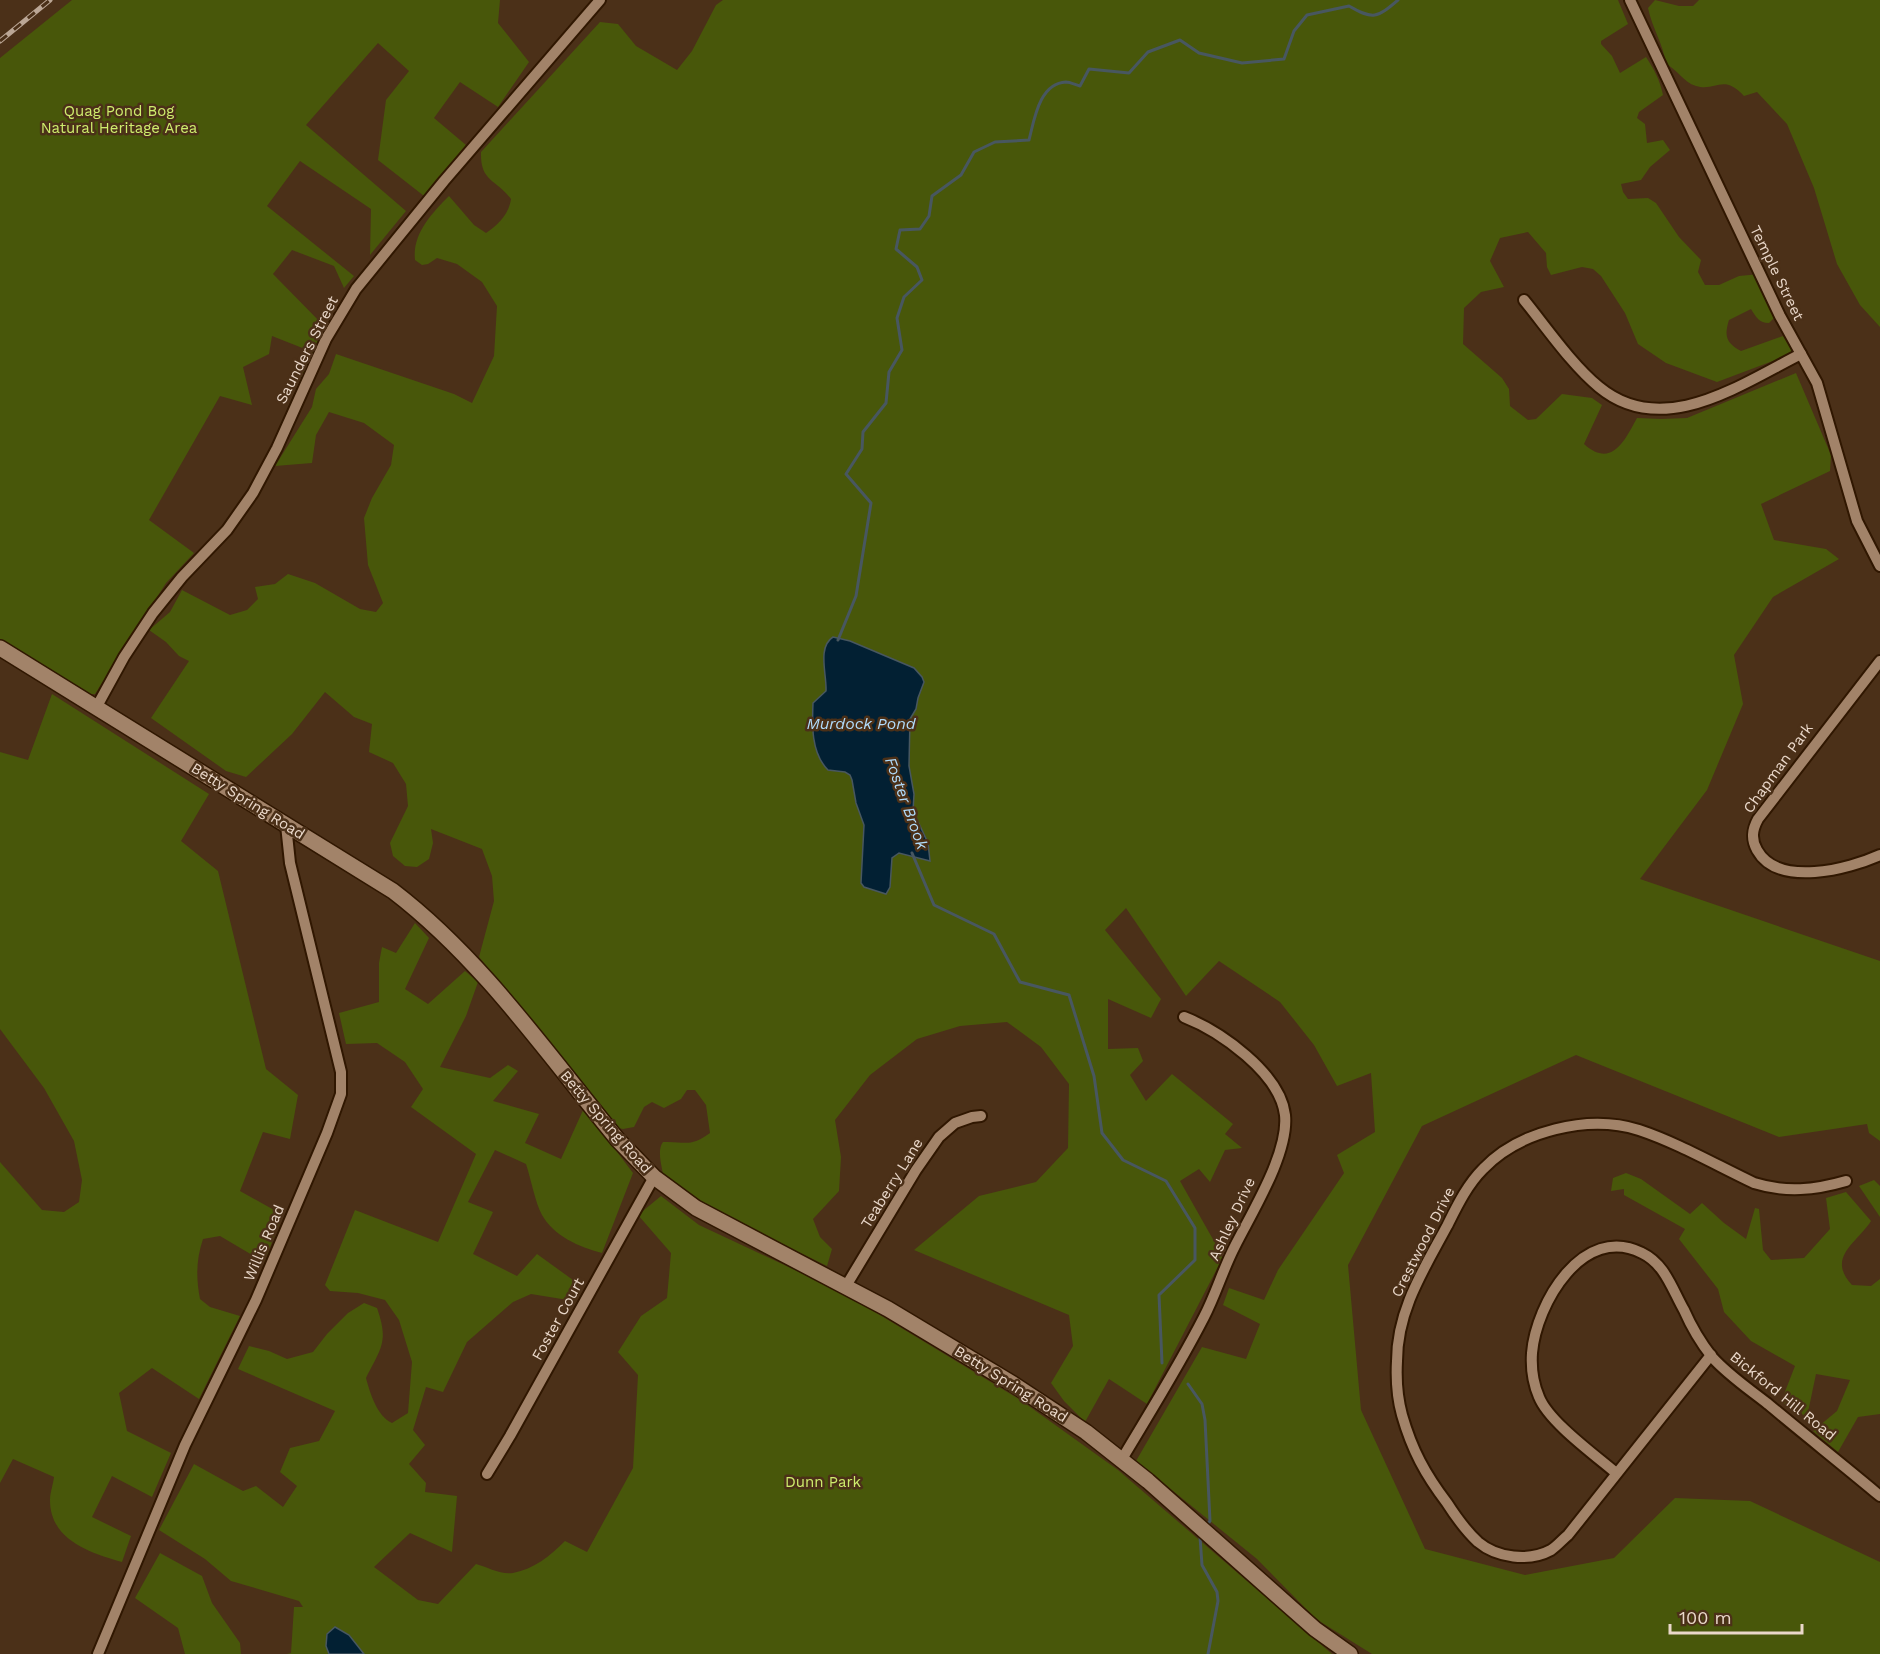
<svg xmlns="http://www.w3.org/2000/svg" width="1880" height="1654" font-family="'Work Sans',sans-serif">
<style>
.green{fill:#48570a}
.water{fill:#022033;stroke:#485760;stroke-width:1.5}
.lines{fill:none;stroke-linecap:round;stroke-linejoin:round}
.stream{stroke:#485760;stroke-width:3}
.street-casing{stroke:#301701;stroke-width:14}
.secondary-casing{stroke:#301701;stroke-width:18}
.street{stroke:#a28369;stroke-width:10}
.secondary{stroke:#a28369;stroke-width:15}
.rail-casing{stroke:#bba695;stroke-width:5}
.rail{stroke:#4b3018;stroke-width:3;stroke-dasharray:9;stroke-linecap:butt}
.labels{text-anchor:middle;stroke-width:5;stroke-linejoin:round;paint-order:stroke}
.park-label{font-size:15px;fill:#ceed6d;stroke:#4b3018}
.street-label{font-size:15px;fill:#ead8ca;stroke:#4b3018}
.water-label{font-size:16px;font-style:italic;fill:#b1dcfc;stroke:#4b3018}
</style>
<rect width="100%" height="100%" fill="#4b3018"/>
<g class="green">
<polygon points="72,0 500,0 498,23 529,62 498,107 460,82 434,118 466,145 424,196 378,160 386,100 409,71 378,43 306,125 406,211 370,255 371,209 300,161 267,206 354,276 344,288 334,266 292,250 273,274 325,327 302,377 296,375 305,349 272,336 269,354 243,367 252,405 220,396 149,520 194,553 166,583 95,694 90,694 79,690 0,643 0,58"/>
<path d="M 723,0 L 1618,0 L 1628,24 L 1601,41 L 1601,44 L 1612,56 L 1620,73 L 1646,57 C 1654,69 1660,80 1663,95 L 1639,112 L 1637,118 L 1645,124 L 1647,143 L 1663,140 L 1670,150 L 1650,167 L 1641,180 L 1621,184 L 1623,192 L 1628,199 L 1648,198 L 1656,203 L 1679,237 L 1701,260 L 1698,272 L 1705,285 L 1719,285 L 1739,276 L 1760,274 L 1775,317 L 1769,323 C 1759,323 1756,317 1751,309 L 1729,320 C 1724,336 1726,343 1741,351 L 1783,336 L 1794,353 L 1717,382 L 1666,363 L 1638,344 L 1625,313 L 1601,276 L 1593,269 L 1582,267 L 1551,275 L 1547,267 L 1546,253 L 1528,232 L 1500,238 L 1490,261 L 1504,287 L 1481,292 L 1464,308 L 1463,344 L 1502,378 L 1509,389 L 1510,406 L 1528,420 L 1536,419 L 1562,394 L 1592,398 L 1602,405 L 1584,444 C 1612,469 1625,440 1637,418 L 1661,419 L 1687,418 L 1796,373 L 1831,455 L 1830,471 L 1761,504 L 1774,540 L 1826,549 L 1839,559 L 1773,597 L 1734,655 L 1743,704 L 1707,790 L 1640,879 L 1880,961 L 1880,1141 L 1869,1133 L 1867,1124 L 1779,1137 L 1576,1055 L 1422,1126 L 1348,1265 L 1361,1410 L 1425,1549 L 1525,1575 L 1614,1558 L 1675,1498 L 1750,1501 L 1880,1562 L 1880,1654 L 1372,1654 L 1316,1619 L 1257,1559 L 1136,1461 L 1202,1347 L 1246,1359 L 1260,1324 L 1223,1305 L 1229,1288 L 1264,1300 L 1278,1270 L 1344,1173 L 1337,1155 L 1375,1132 L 1371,1073 L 1337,1086 L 1314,1045 L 1280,1002 L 1219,961 L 1186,996 L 1126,908 L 1105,930 L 1161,999 L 1151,1018 L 1108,999 L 1108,1049 L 1138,1048 L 1143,1061 L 1130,1075 L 1146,1101 L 1172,1074 L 1233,1124 L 1225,1134 L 1242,1148 L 1225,1150 L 1210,1182 L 1199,1169 L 1180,1181 L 1223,1257 L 1147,1404 L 1109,1379 L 1085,1422 L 1064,1401 L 1051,1383 L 1073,1346 L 1069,1315 L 914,1250 L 979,1196 L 1036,1182 L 1068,1148 L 1069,1084 L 1041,1047 L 1007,1022 L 960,1026 L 917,1039 L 870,1075 L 835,1120 L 841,1157 L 839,1191 L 813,1219 L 820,1237 L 832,1249 L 827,1266 L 746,1226 L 664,1181 C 663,1169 656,1151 663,1142 C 686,1141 689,1148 710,1133 L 706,1105 L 695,1090 L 687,1090 L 681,1099 L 664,1108 L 652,1102 L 644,1107 L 634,1127 L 623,1129 L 614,1127 L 479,957 L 494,901 L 492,876 L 482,849 L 431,829 L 433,843 L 429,859 L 417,867 L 405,866 L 393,856 L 390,843 L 408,806 L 406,784 L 393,763 L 369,752 L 372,724 L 354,717 L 325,692 L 292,734 L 246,777 L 226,771 L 151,718 L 189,661 L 179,656 L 166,642 L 149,630 L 170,612 L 182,590 L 230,615 L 247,610 L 258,599 L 255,587 L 275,584 L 288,574 L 315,583 L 360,609 L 376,612 L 383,603 L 368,565 L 364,518 L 372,498 L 391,465 L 394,445 L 364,423 L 329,412 L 316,435 L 312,463 L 275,466 L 312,407 L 316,389 L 329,374 L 336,354 L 454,394 L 472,403 L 494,356 L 497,306 L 482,282 L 457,264 L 437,258 L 428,264 L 422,265 L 415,260 C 412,234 432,213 449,196 L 474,225 L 486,233 C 498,225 509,214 511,199 C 496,179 480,182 481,152 L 600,22 L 618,24 L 636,46 L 677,70 L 692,51 L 716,5 Z"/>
<path d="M 1655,0 L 1679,6 L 1693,6 L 1699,0 L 1880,0 L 1880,327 L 1860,305 L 1837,264 L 1814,188 L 1787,124 L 1757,92 L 1744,96 C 1723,73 1716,92 1696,86 C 1683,82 1678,70 1666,64 C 1663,43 1652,28 1648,8 Z"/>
<path d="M 52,694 L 209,794 L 181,841 L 218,871 L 266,1069 L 298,1095 L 290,1139 L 263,1132 L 240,1191 L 283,1215 L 264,1262 L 220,1236 L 203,1239 C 196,1260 196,1278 200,1299 L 210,1307 L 240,1316 L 199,1399 L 152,1368 L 119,1393 L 127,1431 L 171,1453 L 152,1497 L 112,1476 L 92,1517 L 131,1536 L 122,1562 C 90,1553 50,1540 50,1500 C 50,1493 53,1485 54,1477 L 13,1459 L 0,1483 L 0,1162 L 42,1210 L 64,1212 L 79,1202 L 82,1180 L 74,1141 L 44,1088 L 0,1029 L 0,752 L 28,760 Z"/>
<path d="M 415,923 L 429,938 L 405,989 L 428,1004 L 465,971 L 478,982 L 466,1016 L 440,1067 L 490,1078 L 508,1065 L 518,1071 L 493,1101 L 539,1114 L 525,1143 L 561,1159 L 584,1108 L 633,1173 L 602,1253 C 579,1247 554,1236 542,1215 C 535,1202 531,1179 526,1164 L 495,1150 L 468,1202 L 493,1212 L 473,1254 L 517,1276 L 537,1254 L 573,1280 L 568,1300 L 531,1294 L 513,1302 L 467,1342 L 443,1392 L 426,1387 L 413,1430 L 425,1445 L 409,1464 L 426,1483 L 425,1492 L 457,1496 L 452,1552 L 410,1533 L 374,1567 L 418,1600 L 438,1604 L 476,1564 C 487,1567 501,1575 513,1573 C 534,1569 550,1556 565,1541 L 587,1552 L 633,1468 L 638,1375 L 618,1352 L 641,1316 L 667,1298 L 671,1253 L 638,1215 L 661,1196 L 699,1225 L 842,1292 L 1019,1399 L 1118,1470 L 1332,1654 L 287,1654 L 291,1653 L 294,1607 L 303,1607 L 299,1601 L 231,1581 L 205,1559 L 159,1530 L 194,1464 L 243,1491 L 256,1486 L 283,1507 L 297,1486 L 280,1472 L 290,1448 L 319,1441 L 335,1411 L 238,1369 L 249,1346 L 269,1351 L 287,1359 L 313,1352 L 327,1334 L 348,1313 L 364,1303 L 377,1308 C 389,1342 381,1348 366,1378 C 370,1393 377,1416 392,1423 L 408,1413 L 412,1362 L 399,1320 L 385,1300 L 358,1293 L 330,1291 L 325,1285 L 355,1210 L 438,1242 L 476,1154 L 411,1107 L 423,1089 L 405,1062 L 377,1043 L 346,1044 L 339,1013 L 379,1002 L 379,963 L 382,947 L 396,953 Z"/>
<path d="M 1626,1173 L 1641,1179 L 1690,1214 L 1702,1203 L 1724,1223 L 1746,1239 L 1755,1208 L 1759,1209 L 1763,1250 L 1771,1260 L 1804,1258 L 1830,1229 L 1826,1198 L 1846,1192 L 1871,1221 C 1857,1243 1826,1257 1852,1285 L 1871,1286 L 1880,1279 L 1880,1414 L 1858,1417 L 1838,1452 L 1813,1431 L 1837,1411 L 1850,1380 L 1816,1374 L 1807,1417 L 1781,1402 L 1795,1366 L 1751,1341 L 1724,1312 L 1718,1289 L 1679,1239 L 1685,1229 L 1624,1195 L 1624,1189 L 1611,1191 L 1613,1178 Z"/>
<polygon points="1874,1180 1880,1186 1880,1217 1859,1186"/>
<polygon points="160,1553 202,1576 212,1603 240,1643 241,1654 185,1654 178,1628 135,1598"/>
</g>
<g class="water">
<path d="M 833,637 L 850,641 L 914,668 L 922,677 L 924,682 L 918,698 L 916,709 L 910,719 L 909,766 L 914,794 L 913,811 L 928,843 L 930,861 L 899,853 L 892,858 L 890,887 L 886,894 L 864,887 L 861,883 L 864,825 L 856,803 L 852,780 L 850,775 L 845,772 L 828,770 C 811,753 812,725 813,703 L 826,691 C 827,675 817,647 833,637 Z"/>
<polygon points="335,1627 349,1635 364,1654 329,1654 326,1646 327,1634"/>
</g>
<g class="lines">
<g class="stream">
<path d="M 838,640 L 856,596 L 871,503 L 846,474 L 862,449 L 863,432 L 886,403 L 889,372 L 902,350 L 897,318 L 904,297 L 922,280 L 917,267 L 896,249 L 900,230 L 920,229 L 929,216 L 932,196 L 961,175 L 974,152 L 995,142 L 1029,140 C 1034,121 1039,83 1066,82 C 1070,82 1076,85 1080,86 L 1089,69 L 1129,73 L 1148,52 L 1180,40 L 1199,53 L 1242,63 L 1284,59 L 1294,31 L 1307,15 L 1349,6 C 1373,20 1377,18 1398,0"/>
<polyline points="912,853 934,905 994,934 1020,982 1069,995 1094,1076 1102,1133 1123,1160 1166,1181 1195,1228 1195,1260 1159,1295 1162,1363"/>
<polyline points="1188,1384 1202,1404 1205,1420 1210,1521 1206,1526"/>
<polyline points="1200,1537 1202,1565 1217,1592 1218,1601 1208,1654"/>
</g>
<defs>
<g id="street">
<polyline points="1630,0 1780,316 1817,383 1857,521 1880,566"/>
<path d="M 1524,300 C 1546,327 1572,365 1599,387 C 1663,440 1741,384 1801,354"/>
<path d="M 1880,661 L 1758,819 C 1752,830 1751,839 1757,850 C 1778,888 1849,869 1880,855"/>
<polyline points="96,708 124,657 153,613 182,577 227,530 253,493 277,448 326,339 356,289 444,181 600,0"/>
<polyline points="846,1286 916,1170 939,1137 955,1123 972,1117 981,1116"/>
<path d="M 1711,1355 L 1568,1535 C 1562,1540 1557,1546 1551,1550 C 1529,1562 1497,1558 1478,1542 C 1466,1531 1456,1517 1447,1503 C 1425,1474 1412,1450 1402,1415 C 1397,1397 1396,1379 1397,1361 C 1397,1310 1424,1269 1447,1226 C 1457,1206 1467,1185 1483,1169 C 1519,1131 1588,1114 1639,1130 C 1678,1143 1716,1165 1754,1183 C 1786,1193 1815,1190 1846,1181"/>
<path d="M 1122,1459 C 1150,1412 1179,1366 1204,1317 C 1216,1294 1223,1269 1235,1246 C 1252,1212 1289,1153 1285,1115 C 1280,1073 1220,1031 1184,1017"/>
<path d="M 1616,1473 C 1595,1455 1549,1422 1539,1397 C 1533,1383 1531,1368 1532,1353 C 1536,1304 1583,1223 1642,1253 C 1665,1264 1672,1289 1684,1310 C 1691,1326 1701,1343 1712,1357 C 1728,1375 1749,1389 1768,1404 C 1805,1435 1843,1465 1880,1496"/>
<polyline points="487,1474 510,1436 654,1177"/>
<polyline points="98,1654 185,1445 256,1300 327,1133 341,1094 341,1072 290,863 286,825"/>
</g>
<path id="secondary" d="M 0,648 L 393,891 C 482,959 548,1055 618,1140 L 654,1177 L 696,1208 L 888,1309 L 1013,1384 L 1086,1432 L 1148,1481 L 1315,1629 L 1350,1654"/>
</defs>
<use href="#street" class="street-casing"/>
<use href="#secondary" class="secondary-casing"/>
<use href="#street" class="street"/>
<use href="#secondary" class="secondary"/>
<defs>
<polyline id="rail" points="0,41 50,0"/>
</defs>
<use href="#rail" class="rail-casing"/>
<use href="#rail" class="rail"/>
</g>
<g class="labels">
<g class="park-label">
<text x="119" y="116">Quag Pond Bog<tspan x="119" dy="17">Natural Heritage Area</tspan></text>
<text x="823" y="1487">Dunn Park</text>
</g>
<g class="street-label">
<text transform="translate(1777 273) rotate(64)" y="5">Temple Street</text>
<text transform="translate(307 350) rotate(-63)" y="5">Saunders Street</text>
<text transform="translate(1778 768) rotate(-54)" y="5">Chapman Park</text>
<text transform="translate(248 801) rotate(32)" y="5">Betty Spring Road</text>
<text transform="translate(606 1122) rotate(49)" y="5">Betty Spring Road</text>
<text transform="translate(892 1183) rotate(-58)" y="5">Teaberry Lane</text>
<text transform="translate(1232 1219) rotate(-65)" y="5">Ashley Drive</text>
<text transform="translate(1423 1242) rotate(-63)" y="5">Crestwood Drive</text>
<text transform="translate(264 1243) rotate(-67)" y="5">Willis Road</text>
<text transform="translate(558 1319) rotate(-61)" y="5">Foster Court</text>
<text transform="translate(1011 1384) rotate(32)" y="5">Betty Spring Road</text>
<text transform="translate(1783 1396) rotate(39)" y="5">Bickford Hill Road</text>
</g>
<g class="water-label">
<text x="861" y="729">Murdock Pond</text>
<text transform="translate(907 803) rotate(70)" y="6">Foster Brook</text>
</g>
</g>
<path d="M1670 1624v9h132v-9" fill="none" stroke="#ead8ca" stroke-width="3"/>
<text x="1679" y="1624" font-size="18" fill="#ead8ca" stroke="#4b3018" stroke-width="4.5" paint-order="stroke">100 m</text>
</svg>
